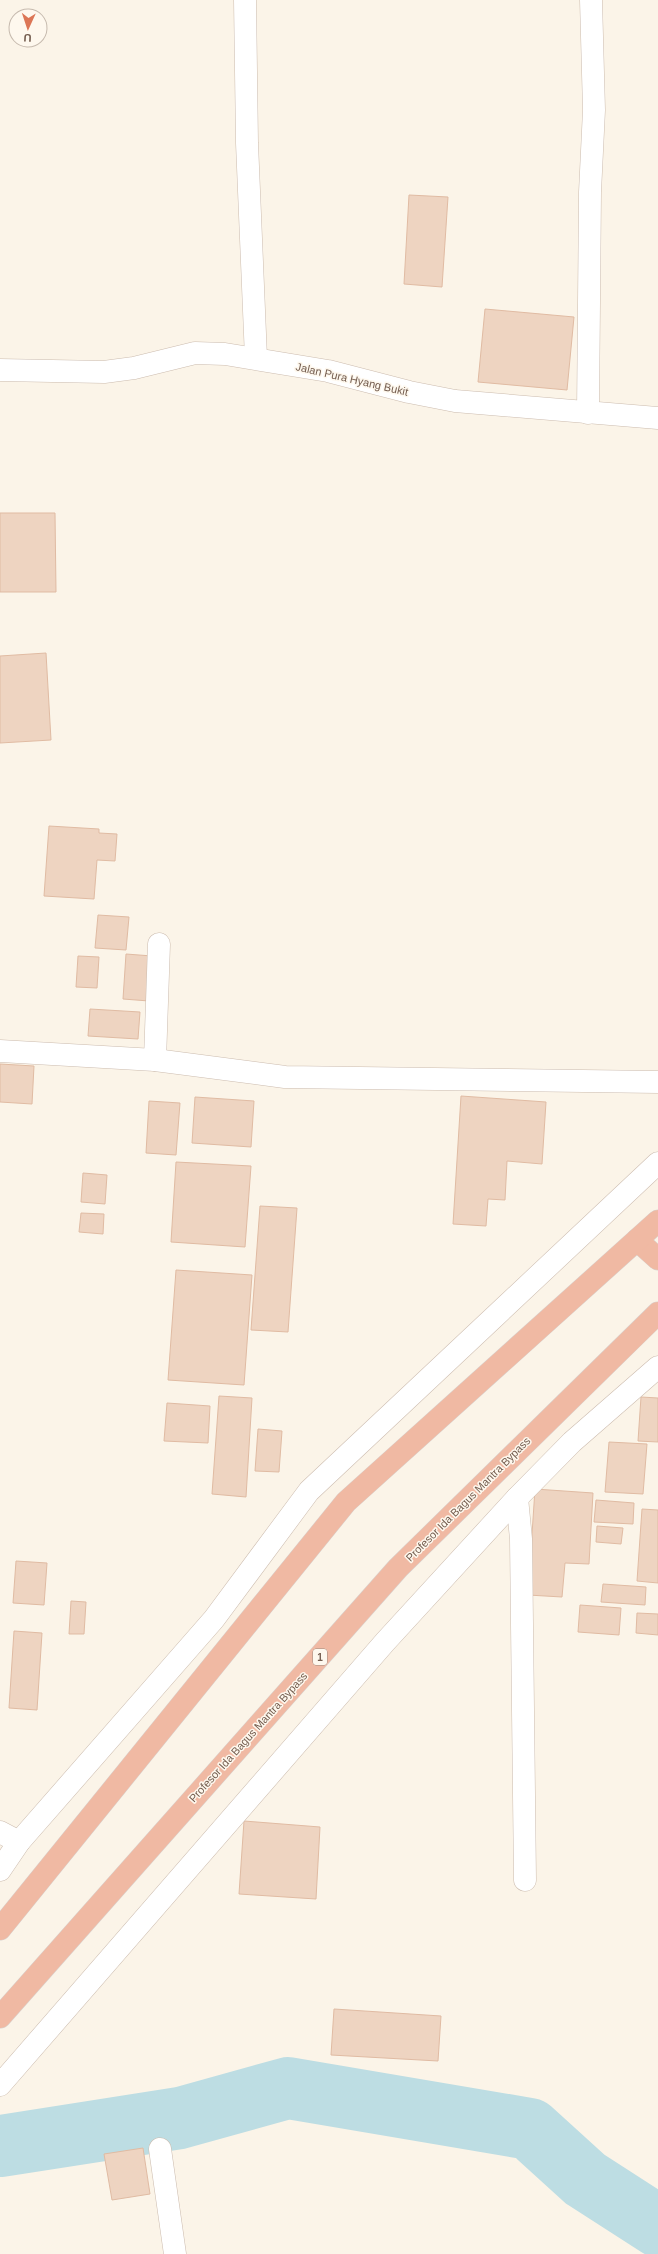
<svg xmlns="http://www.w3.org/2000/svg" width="658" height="2254" font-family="Helvetica,sans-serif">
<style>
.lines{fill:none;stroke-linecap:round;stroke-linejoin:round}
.river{stroke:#bddde3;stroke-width:62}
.building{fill:#eed4c1;stroke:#e0bba3}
.minor-casing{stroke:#ccbcaf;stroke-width:23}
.highway-casing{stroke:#d8d1cd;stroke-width:23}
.minor{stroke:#fff;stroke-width:22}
.highway{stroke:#f0b9a3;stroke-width:22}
.labels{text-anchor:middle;stroke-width:3;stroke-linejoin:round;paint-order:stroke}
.shield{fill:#fef8ee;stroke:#9d8b7e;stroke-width:1}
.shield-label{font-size:10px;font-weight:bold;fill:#735c4e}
.street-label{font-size:11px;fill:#735c4e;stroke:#fef8ee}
</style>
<rect width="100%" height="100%" fill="#fbf4e8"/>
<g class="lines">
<polyline class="river" points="0,2146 180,2118 288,2088 530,2129 585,2179 658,2226"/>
</g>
<g class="building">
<polygon points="409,195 448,197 442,287 404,284"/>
<polygon points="485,309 574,317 567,390 478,382"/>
<polygon points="0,513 55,513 56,592 0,592"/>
<polygon points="46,653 51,740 0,743 0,656"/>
<polygon points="49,826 99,829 99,833 117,834 115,861 97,860 94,899 44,896"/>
<polygon points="98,915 129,917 126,950 95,948"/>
<polygon points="126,954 152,956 149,1001 123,999"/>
<polygon points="78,956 99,957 97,988 76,987"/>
<polygon points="90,1009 140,1012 138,1039 88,1036"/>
<polygon points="0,1064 34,1066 32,1104 0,1102"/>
<polygon points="461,1096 546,1102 542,1164 507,1161 505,1200 488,1199 486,1226 453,1224"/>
<polygon points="195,1097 254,1101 251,1147 192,1143"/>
<polygon points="149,1101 180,1103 176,1155 146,1153"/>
<polygon points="176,1162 251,1166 245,1247 171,1242"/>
<polygon points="83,1173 107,1175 105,1204 81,1202"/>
<polygon points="260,1206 297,1208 288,1332 251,1330"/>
<polygon points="81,1213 104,1214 103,1234 79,1232"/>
<polygon points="176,1270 252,1275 244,1385 168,1380"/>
<polygon points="219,1396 252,1398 246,1497 212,1494"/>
<polygon points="641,1397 658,1398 658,1442 638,1441"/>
<polygon points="167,1403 210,1406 208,1443 164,1441"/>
<polygon points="258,1429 282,1431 279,1472 255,1471"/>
<polygon points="609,1442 647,1444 643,1494 605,1492"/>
<polygon points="535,1489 593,1493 589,1564 565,1563 562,1597 528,1595"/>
<polygon points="596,1500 634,1503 633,1524 594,1522"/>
<polygon points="642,1509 658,1510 658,1583 637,1581"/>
<polygon points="597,1526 623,1528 621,1544 596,1542"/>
<polygon points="16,1561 47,1563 44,1605 13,1603"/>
<polygon points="603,1584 646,1587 645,1605 601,1602"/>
<polygon points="71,1601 86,1602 84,1634 69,1634"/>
<polygon points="580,1605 621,1608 619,1635 578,1632"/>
<polygon points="637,1613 658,1614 658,1635 636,1633"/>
<polygon points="14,1631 42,1633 37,1710 9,1708"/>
<polygon points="244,1821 320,1827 316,1899 239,1894"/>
<polygon points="334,2009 441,2016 438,2061 331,2055"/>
<polygon points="143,2148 150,2194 112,2200 104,2154"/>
</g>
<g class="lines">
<defs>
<g id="minor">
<polyline points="245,0 247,143 256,358"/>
<polyline points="0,370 104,372 134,368 195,353 225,354 328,371 409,392 455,401 658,418"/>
<polyline points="588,413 590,192 594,110 591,0"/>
<polyline points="0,1051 155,1060 285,1077 658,1082"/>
<polyline points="155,1060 159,944"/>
<polyline points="517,1498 521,1539 525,1880"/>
<polyline points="0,1832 19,1842"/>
<polyline points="0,1870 19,1842 214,1619 309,1491 658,1163"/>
<polyline points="0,2085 385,1642 517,1498 572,1442 658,1367"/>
<polyline points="160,2149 175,2254"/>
</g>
<g id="highway">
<polyline points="637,1240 658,1259"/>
<polyline points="0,1929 346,1502 658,1221"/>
<polyline points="0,2017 398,1568 658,1313"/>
</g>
</defs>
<use href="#minor" class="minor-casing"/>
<use href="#highway" class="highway-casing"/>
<use href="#minor" class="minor"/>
<use href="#highway" class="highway"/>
</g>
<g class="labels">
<rect class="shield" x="313" y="1649" width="14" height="16" rx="3"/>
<g class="shield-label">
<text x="320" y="1661">1</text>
</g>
<g class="street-label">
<text transform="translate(352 379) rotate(13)" y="4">Jalan Pura Hyang Bukit</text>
<text transform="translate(468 1499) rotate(-45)" y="4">Profesor Ida Bagus Mantra Bypass</text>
<text transform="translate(248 1737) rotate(-48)" y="4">Profesor Ida Bagus Mantra Bypass</text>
</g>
</g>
<g transform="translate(28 28) rotate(183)"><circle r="19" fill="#fef8ee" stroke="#c6baae"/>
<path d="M0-3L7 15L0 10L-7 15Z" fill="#dc7656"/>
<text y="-6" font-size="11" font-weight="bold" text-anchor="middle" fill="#735c4e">U</text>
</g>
</svg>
